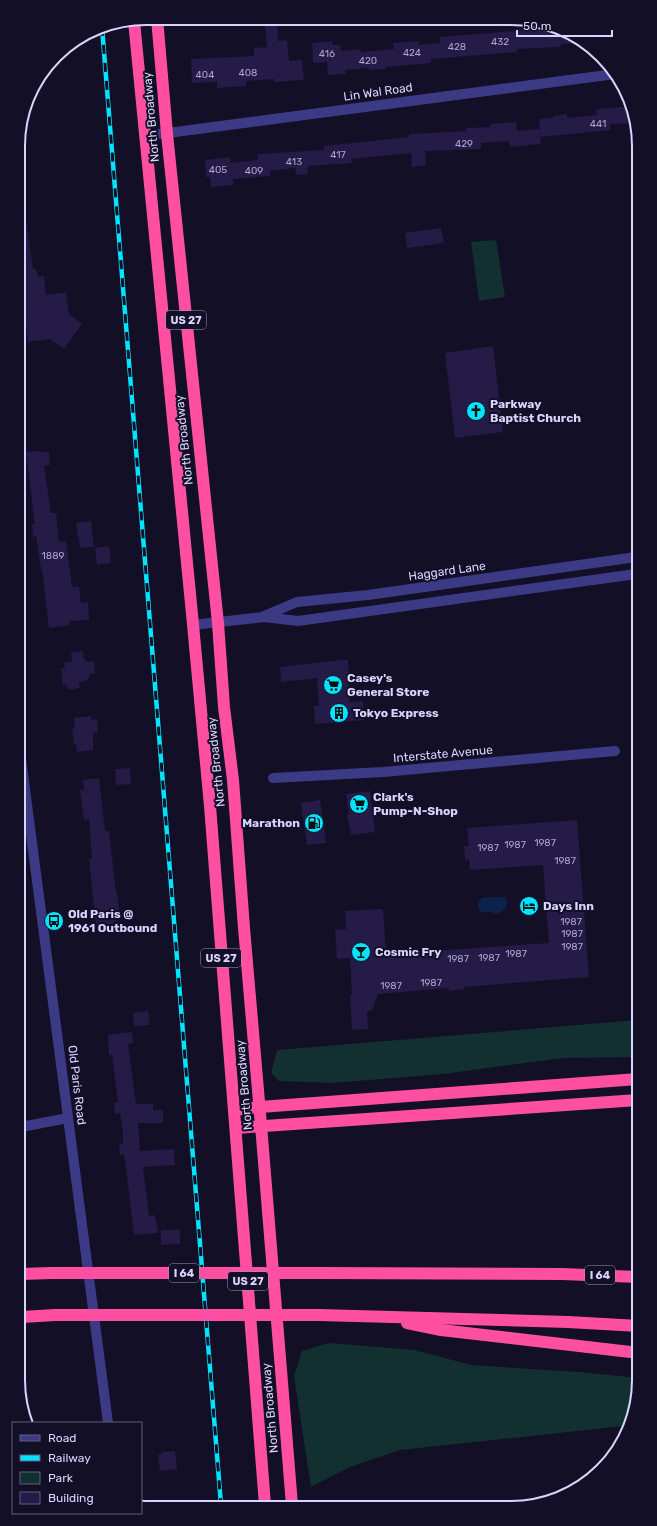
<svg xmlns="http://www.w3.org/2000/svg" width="657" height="1526" font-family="Rubik,sans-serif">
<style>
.green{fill:#12302f}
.water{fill:#0c2248}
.building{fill:#241b47}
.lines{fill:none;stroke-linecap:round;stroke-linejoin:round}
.minor{stroke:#3d3a85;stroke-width:10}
.highway{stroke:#ff4fa3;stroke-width:12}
.rail-casing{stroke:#00e5ff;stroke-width:4.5}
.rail{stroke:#130f26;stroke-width:3;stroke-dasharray:9;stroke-linecap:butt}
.highway-bridge{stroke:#ff4fa3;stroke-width:12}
.labels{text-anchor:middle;stroke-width:4;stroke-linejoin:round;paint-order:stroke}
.number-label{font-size:10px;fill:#aca6d1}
.shield{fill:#130f26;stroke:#9e99be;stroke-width:1}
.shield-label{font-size:11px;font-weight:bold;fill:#d9d4ff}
.street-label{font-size:12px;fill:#d9d4ff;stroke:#130f26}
.poi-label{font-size:12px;font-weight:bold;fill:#d9d4ff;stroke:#130f26;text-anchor:start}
.rim{fill:none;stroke:#d9d4ff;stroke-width:2}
</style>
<rect width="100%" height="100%" fill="#130f26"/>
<g class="green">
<polygon points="496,240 505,297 479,301 471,242"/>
<polygon points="638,1020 638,1057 563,1058 443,1074 332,1083 279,1081 271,1073 277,1050"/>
<path d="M 329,1343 L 415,1350 L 471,1365 L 579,1372 L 639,1378 C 639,1393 636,1413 629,1427 L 623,1426 L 400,1450 L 350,1467 L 311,1487 L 294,1376 L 302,1351 Z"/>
</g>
<path class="water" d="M 484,897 L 505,897 L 507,902 L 506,908 L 497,915 L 492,912 L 482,912 C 475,908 477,900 484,897 Z"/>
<g class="building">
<polygon points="277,23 278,41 287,40 289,61 302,60 304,80 274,82 274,79 246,81 246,86 217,88 217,82 192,83 191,59 254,56 254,48 267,47 265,24"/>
<polygon points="550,28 581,43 562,44 559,47 517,49 517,52 431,59 431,63 386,67 386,69 369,70 369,68 345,70 346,74 328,75 327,62 313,63 312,43 332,41 333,45 340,45 341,51 361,49 361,52 394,49 393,43 419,41 419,45 440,43 440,37"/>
<polygon points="632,106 635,113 635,123 610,124 611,130 541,137 539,119 553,118 553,116 567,114 567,118 597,115 596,109"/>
<polygon points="516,122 517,131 540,129 541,144 510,147 509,141 481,143 481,149 425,151 426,165 412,167 411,153 351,159 352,163 309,166 307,168 308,174 296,175 295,168 270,171 270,176 233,179 233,185 211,187 210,177 206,177 205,160 230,157 230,163 258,160 258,154 324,150 324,146 409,137 409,134 467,131 466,128 490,127 490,124"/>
<polygon points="25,213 33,269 36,269 38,277 44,276 46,295 66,292 69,314 82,324 64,349 50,339 28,342 26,324 19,325 19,214"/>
<polygon points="441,228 444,243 407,248 405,233"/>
<polygon points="493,346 503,432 455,438 445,353"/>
<polygon points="42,451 42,452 49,452 50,465 44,466 51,513 56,513 59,542 66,541 72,587 79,587 81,603 88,602 89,620 69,621 70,625 49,628 42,569 41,569 36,536 33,537 32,524 35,524 26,452"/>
<polygon points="91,521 94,547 80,548 76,523"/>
<polygon points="109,546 111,563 97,565 95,548"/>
<polygon points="83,651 84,660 86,660 86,662 94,661 95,673 89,674 90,677 88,678 88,680 79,682 80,688 68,690 67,684 63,685 61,668 65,668 64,663 72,662 71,652"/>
<polygon points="342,660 348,660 350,702 363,701 364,720 315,724 314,706 319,706 317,678 281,682 280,667"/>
<polygon points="91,716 91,720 97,719 98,732 93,733 93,750 77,752 76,744 74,744 72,729 75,728 74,718"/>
<polygon points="130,768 131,784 116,785 115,769"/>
<polygon points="99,778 105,831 109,831 116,892 117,892 120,918 115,918 116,924 96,926 89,859 92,858 89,819 84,820 80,790 84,790 83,780"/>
<polygon points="370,791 375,832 351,835 347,815 349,814 346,794"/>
<polygon points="320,800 326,843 307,845 301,803"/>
<polygon points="577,820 589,977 464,987 465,989 449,991 449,988 378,994 372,1010 367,1012 368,1029 352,1030 350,995 352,995 350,958 337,959 335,930 346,929 345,911 383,909 386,954 549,943 543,865 470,870 469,859 465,860 464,846 469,846 467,828"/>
<polygon points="148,1011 150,1025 134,1026 133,1013"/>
<polygon points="132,1032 133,1043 128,1044 136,1104 153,1104 153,1110 163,1110 163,1123 138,1123 140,1151 174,1149 175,1165 143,1167 149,1216 155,1215 158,1233 134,1235 125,1160 124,1155 120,1155 119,1144 123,1144 123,1133 120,1113 115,1114 114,1103 118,1102 112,1055 109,1055 108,1035"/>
<polygon points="161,1230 180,1230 180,1244 161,1245"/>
<polygon points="175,1451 177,1469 160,1471 158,1455 162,1454 162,1452"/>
</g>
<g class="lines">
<g class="minor">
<polyline points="145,136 615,74"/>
<polyline points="264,616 297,602 368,595 636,557"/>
<polyline points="193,625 264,617 298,621 636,574"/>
<polyline points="20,751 108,1423"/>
<polyline points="273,778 383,772 615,751"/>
<polyline points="21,1127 68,1118"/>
</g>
<g class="highway">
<polyline points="157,18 167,134 218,623 224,707 233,780 244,928 261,1125 292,1505"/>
<polyline points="134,21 192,614 210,806 265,1505"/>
<polyline points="234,1110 260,1107 638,1079"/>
<polyline points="236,1128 638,1100"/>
<polyline points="318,1273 562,1274 638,1277"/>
<polyline points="22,1274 51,1273"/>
<polyline points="319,1315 568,1322 639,1326"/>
<polyline points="22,1317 55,1315"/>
<polyline points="407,1323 441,1330 639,1353"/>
</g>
<defs>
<polyline id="rail" points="102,27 221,1505"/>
</defs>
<use href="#rail" class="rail-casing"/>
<use href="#rail" class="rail"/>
<g class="highway-bridge">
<polyline points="51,1273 318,1273"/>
<polyline points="55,1315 319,1315"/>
</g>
</g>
<defs>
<symbol id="church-disc" viewBox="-11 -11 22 22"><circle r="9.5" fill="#00e5ff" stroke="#130f26"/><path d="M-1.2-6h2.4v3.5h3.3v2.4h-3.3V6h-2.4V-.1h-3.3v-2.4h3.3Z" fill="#111"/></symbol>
<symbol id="supermarket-disc" viewBox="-11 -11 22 22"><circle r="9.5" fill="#00e5ff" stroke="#130f26"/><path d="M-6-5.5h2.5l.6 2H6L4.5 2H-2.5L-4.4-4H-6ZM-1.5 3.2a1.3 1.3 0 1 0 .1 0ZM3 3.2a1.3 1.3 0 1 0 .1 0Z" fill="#111"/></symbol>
<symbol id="building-disc" viewBox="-11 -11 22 22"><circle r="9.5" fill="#00e5ff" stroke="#130f26"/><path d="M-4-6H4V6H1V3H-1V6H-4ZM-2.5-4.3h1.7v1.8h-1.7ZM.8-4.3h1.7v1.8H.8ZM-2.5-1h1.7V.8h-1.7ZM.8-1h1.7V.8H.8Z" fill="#111"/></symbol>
<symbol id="fuel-disc" viewBox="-11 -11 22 22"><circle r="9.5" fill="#00e5ff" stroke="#130f26"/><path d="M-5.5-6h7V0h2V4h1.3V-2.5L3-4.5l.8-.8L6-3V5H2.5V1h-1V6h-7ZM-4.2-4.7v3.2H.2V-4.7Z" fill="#111"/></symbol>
<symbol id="hotel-disc" viewBox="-11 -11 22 22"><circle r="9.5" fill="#00e5ff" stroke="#130f26"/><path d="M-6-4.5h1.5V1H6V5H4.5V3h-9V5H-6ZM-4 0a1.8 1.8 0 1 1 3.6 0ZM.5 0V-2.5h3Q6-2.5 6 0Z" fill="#111"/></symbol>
<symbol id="bus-disc" viewBox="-11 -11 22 22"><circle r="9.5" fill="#00e5ff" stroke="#130f26"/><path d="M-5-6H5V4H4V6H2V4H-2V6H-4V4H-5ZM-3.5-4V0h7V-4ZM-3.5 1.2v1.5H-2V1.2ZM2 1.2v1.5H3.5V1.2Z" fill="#111"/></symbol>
<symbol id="bar-disc" viewBox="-11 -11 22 22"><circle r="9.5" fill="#00e5ff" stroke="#130f26"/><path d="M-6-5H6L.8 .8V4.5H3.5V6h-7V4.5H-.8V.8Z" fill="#111"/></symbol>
</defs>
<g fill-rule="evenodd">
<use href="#church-disc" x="465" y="400" width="22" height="22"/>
<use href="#supermarket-disc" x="322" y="674" width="22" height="22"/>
<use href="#building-disc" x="328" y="702" width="22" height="22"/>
<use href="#supermarket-disc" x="348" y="793" width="22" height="22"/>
<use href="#fuel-disc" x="303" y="812" width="22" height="22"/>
<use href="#hotel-disc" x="518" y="895" width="22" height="22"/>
<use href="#bus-disc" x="43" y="910" width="22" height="22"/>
<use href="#bar-disc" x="350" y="941" width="22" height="22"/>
</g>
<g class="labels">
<g class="number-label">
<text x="500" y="45">432</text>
<text x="457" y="50">428</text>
<text x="412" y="56">424</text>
<text x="327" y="57">416</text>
<text x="368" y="64">420</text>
<text x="248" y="76">408</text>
<text x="205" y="78">404</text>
<text x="598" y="127">441</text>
<text x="464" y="147">429</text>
<text x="338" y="158">417</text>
<text x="294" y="165">413</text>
<text x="218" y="173">405</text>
<text x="254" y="174">409</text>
<text x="53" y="559">1889</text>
<text x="545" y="846">1987</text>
<text x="515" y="848">1987</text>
<text x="488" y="851">1987</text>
<text x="565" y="864">1987</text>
<text x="571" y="925">1987</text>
<text x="572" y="937">1987</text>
<text x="572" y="950">1987</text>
<text x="516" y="957">1987</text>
<text x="489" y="961">1987</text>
<text x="458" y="962">1987</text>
<text x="431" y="986">1987</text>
<text x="391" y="989">1987</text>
</g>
<g class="shield">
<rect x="166" y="311" width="40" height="18" rx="3"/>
<rect x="201" y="949" width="40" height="18" rx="3"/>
<rect x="169" y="1264" width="30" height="18" rx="3"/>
<rect x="585" y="1266" width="30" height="18" rx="3"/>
<rect x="228" y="1272" width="40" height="18" rx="3"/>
</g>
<g class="shield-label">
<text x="186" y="324">US 27</text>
<text x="221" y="962">US 27</text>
<text x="184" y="1277">I 64</text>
<text x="600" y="1279">I 64</text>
<text x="248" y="1285">US 27</text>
</g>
<g class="street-label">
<text transform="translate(378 92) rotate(-8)" y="4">Lin Wal Road</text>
<text transform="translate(151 117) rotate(-95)" y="4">North Broadway</text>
<text transform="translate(184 440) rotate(-96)" y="4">North Broadway</text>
<text transform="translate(447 571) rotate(-8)" y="4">Haggard Lane</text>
<text transform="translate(443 754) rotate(-5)" y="4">Interstate Avenue</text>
<text transform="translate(216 762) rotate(-96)" y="4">North Broadway</text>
<text transform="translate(77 1085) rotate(83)" y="4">Old Paris Road</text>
<text transform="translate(244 1085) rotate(-95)" y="4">North Broadway</text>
<text transform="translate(270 1408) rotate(-95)" y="4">North Broadway</text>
</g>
<g class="poi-label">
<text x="490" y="408">Parkway<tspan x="490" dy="14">Baptist Church</tspan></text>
<text x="347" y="682">Casey's<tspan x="347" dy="14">General Store</tspan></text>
<text x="353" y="717">Tokyo Express</text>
<text x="373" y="801">Clark's<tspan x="373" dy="14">Pump-N-Shop</tspan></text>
<text x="300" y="827" text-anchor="end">Marathon</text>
<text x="543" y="910">Days Inn</text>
<text x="68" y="918">Old Paris @<tspan x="68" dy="14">1961 Outbound</tspan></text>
<text x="375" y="956">Cosmic Fry</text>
</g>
</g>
<path d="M0 0H657V1526H0ZM146 25H511A121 121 0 0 1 632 146V1380A121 121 0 0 1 511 1501H146A121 121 0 0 1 25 1380V146A121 121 0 0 1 146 25Z" fill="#130f26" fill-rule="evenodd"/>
<path class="rim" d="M146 25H511A121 121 0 0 1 632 146V1380A121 121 0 0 1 511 1501H146A121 121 0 0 1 25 1380V146A121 121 0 0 1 146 25Z"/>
<rect x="12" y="1422" width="130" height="92" fill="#130f26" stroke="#625e7d"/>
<rect x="20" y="1435" width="20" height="6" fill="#3d3a85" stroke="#625e7d"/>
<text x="48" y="1442" font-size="12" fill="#d9d4ff">Road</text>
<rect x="20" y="1455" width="20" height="6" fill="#00e5ff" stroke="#625e7d"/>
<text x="48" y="1462" font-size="12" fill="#d9d4ff">Railway</text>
<rect x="20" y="1472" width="20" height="12" fill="#12302f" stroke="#625e7d"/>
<text x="48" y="1482" font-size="12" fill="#d9d4ff">Park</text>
<rect x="20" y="1492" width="20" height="12" fill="#241b47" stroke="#625e7d"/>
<text x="48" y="1502" font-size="12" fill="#d9d4ff">Building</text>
<path d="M517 30v6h95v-6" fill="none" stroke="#d9d4ff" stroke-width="2"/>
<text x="523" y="30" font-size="12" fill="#d9d4ff" stroke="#130f26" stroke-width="3" paint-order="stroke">50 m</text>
</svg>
